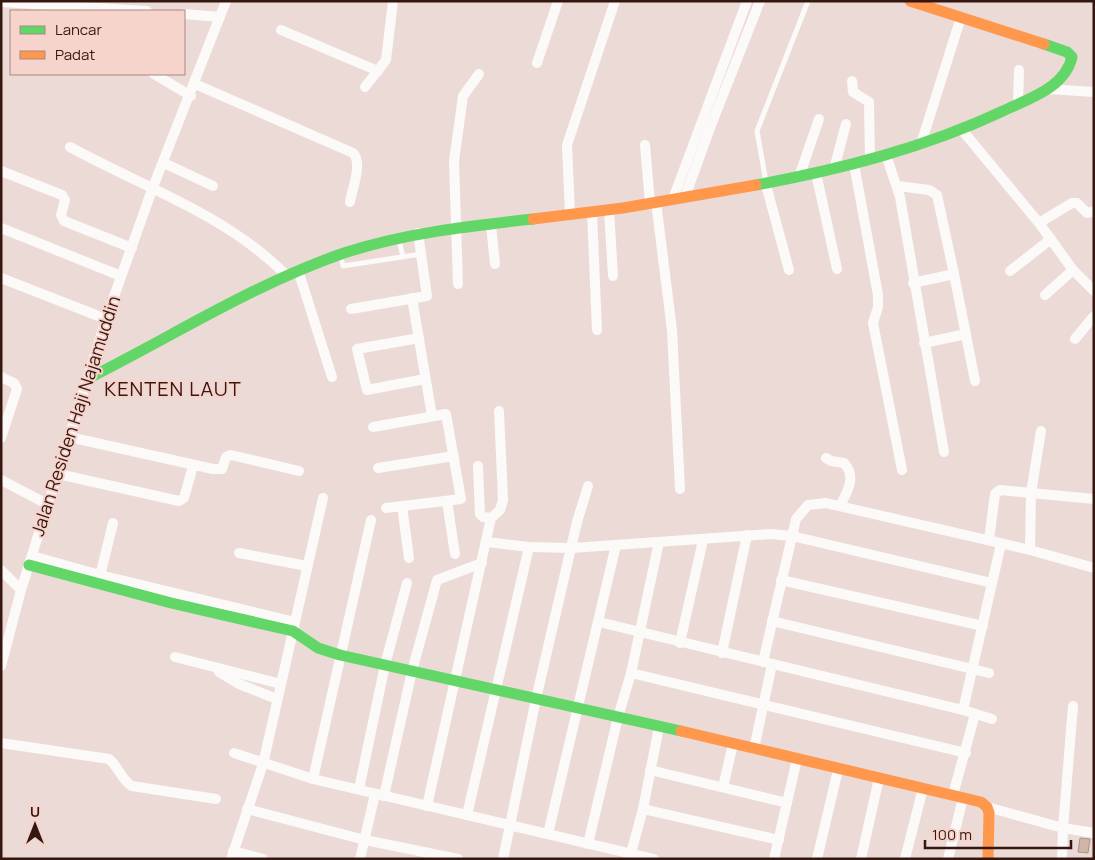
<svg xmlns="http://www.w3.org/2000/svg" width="1095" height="860" font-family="Manrope,sans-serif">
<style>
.building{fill:#cfb6a8;stroke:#a9958b}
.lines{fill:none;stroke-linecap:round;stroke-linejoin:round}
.lane{stroke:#fcf9f9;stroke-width:5}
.street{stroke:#fcf9f9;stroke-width:10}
.fast{stroke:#63d668;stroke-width:11}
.slow{stroke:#ff974d;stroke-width:11}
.labels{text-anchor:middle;stroke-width:4;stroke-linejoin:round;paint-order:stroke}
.street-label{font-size:18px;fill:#351710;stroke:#f6d4cc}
.quarter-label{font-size:20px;letter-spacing:1px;fill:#351710;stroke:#f6d4cc}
</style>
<rect width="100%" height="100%" fill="#ecdad6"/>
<polygon class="building" points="1080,838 1090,839 1088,853 1078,852"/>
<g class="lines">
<g class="lane">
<polyline points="766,182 757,131 808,1"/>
<polyline points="399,240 403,257"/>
<polyline points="341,258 343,266 421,254"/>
</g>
<g class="street">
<polyline points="1,2 147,11"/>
<polyline points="184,14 220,17"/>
<polyline points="281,30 378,71"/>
<polyline points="537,63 558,1"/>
<polyline points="154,74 191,96"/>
<polyline points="852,81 853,92 869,102 870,160"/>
<path d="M 195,84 L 353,153 C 363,163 352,189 350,202"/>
<polyline points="365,87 386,60 393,1"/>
<polyline points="1048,89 1094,92"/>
<polyline points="1018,104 1019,70"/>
<polyline points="962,130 1039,223 1073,270 1094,291"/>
<polyline points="921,144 961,17"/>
<polyline points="645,145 650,203"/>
<path d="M 70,147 C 143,187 227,215 286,275"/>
<polyline points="886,155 900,197 944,452"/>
<polyline points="164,163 213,186"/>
<polyline points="854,164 878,295 878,307 873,323 902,470"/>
<polyline points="834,169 846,124"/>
<polyline points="1,171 62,195 65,200 61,215 64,221 132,248"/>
<polyline points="816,173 837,269"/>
<polyline points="799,177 819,119"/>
<polyline points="766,185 789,270"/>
<polyline points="898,186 929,190 937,195 954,274"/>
<polyline points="685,197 710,128 760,1"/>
<polyline points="673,199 747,1"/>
<polyline points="656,202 672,330 680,489"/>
<polyline points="609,210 613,276"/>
<polyline points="592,212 597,330"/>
<polyline points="570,215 567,145 615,1"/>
<polyline points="1039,223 1072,203 1077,203 1087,213 1094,211"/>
<polyline points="491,225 495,264"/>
<polyline points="1,228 121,276"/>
<polyline points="298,270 332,377"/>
<polyline points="1010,271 1051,239"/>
<polyline points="1,278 106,319"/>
<polyline points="913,283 954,274 975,381"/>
<polyline points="458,284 454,161 463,96 479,74"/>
<polyline points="1045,295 1073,270"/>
<polyline points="412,298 432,416"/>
<polyline points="351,309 427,296 418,233"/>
<polyline points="419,338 357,349 367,390 425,379"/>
<polyline points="1075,339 1094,316"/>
<polyline points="924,343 966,334"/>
<polyline points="1,377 14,383 17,389 1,438"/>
<polyline points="373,427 446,414 461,499 386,508"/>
<polyline points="69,437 213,469 222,469 226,457 231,455 299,471"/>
<path d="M 826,458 L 831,461 L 844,463 C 857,477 847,492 840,506"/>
<polyline points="478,466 480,514 483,517 491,518"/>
<polyline points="378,468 454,456"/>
<polyline points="58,474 179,501 184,498 193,466"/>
<polyline points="1,480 49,505"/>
<polyline points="447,501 455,554"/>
<polyline points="402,506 409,558"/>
<polyline points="989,540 995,494 1000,490 1031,493 1041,431"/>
<polyline points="487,542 529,547 572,548 771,534 792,536 992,583"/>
<polyline points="1030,550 1094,568"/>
<polyline points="239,553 307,566"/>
<polyline points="32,556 100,575 295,622"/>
<polyline points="1,570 21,590"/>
<polyline points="99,580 113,523"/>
<polyline points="781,580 983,626"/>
<polyline points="772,621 989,673"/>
<polyline points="599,622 963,710 992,719"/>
<polyline points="680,643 703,540"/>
<polyline points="722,653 747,535"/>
<polyline points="175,657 281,684"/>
<polyline points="763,662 796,519 808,505 826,503 1030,550 1031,493 1094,499"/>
<polyline points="1,666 21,590 106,319 153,187 226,1"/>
<polyline points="219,672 239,684 277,699"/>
<polyline points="631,673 966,753"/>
<polyline points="963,710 1001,544"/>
<path d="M 1,743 L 109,759 C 119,767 121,780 132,786 L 216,799"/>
<polyline points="754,749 772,664"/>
<polyline points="234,753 313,779 654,859"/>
<polyline points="650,770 787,803"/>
<polyline points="313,779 371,520"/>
<polyline points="723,787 733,744"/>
<polyline points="359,789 385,665 407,583"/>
<polyline points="953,795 975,714"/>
<polyline points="384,796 412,671 437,580 482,563"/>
<polyline points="427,806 491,518 500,510 503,500 499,411"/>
<polyline points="987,807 1063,828 1094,833"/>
<polyline points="247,809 365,840 458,859"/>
<polyline points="643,809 779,840"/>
<polyline points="467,815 529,547"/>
<polyline points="548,834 616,545"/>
<polyline points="588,844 618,717 631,673 659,542"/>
<polyline points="233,851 263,859"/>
<polyline points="631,853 643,809 659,727"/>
<polyline points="231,859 263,764 323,498"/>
<polyline points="360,859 375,794"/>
<polyline points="503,859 536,699 577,522 588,486"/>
<polyline points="774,859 797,759"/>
<polyline points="817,859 838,770"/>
<polyline points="861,859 879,778"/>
<polyline points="905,859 923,788"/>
<polyline points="948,859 963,798"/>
<polyline points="1062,859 1063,828 1073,706"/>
</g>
<g class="fast">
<path d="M 756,185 C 842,169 924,148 1003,111 C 1028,99 1065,88 1072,57 L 1067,52 L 1044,44"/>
<path d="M 89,378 C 173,336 254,284 344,253 C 405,233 470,226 533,219"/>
<polyline points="29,565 171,603 293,631 318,648 340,655 681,731"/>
</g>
<g class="slow">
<polyline points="910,1 1044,44"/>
<polyline points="533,219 623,208 756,185"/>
<polyline points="681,731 981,802 987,807 989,813 988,859"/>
</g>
</g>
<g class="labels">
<g class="street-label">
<text transform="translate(76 416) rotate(-72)" y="6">Jalan Residen Haji Najamuddin</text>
</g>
<g class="quarter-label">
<text x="173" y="396">KENTEN LAUT</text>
</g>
</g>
<rect width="1095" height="860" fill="none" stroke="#351710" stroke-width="5"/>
<rect x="10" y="10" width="175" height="65" fill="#f6d4cc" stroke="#a98881"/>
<rect x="20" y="26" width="25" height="8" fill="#63d668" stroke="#a98881"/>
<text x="55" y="35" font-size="15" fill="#351710">Lancar</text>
<rect x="20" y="51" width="25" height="8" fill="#ff974d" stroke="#a98881"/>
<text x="55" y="60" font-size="15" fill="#351710">Padat</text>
<g transform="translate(35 825)" stroke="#f6d4cc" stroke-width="4" paint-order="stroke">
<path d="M0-4L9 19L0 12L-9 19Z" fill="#351710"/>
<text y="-8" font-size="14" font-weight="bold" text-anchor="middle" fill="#351710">U</text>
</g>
<path d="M925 840v8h146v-8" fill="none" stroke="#351710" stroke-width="2.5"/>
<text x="932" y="840" font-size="15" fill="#351710" stroke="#f6d4cc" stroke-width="4" paint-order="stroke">100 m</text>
</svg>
